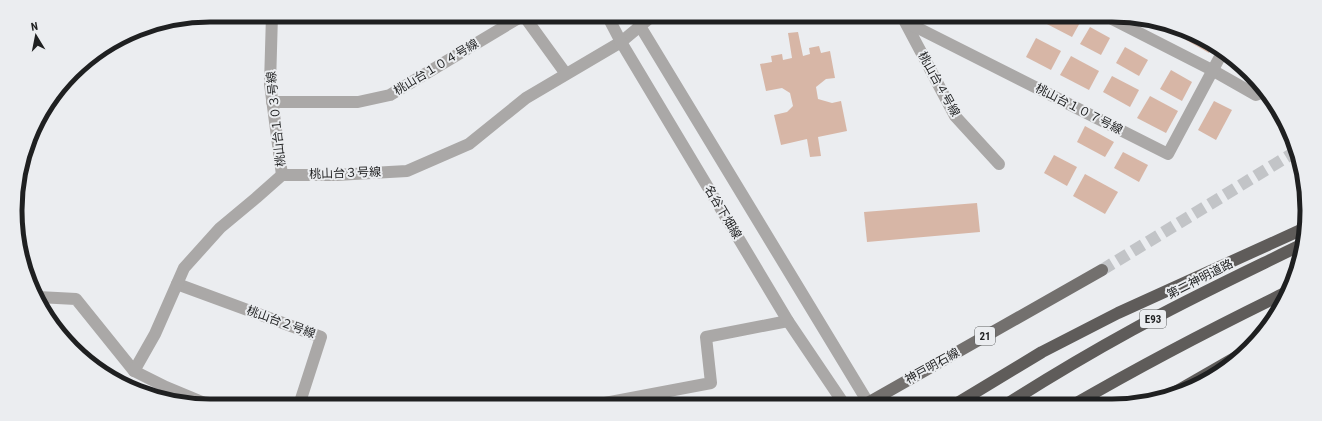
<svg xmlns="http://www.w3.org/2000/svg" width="1322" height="421" font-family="'Roboto Condensed','Noto Sans JP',sans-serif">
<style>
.building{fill:#d7b6a6}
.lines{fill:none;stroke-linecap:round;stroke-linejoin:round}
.primary-tunnel{stroke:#c2c4c7;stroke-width:12;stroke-dasharray:12 6;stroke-linecap:butt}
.minor{stroke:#aaa8a7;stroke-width:12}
.tertiary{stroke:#aaa8a7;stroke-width:12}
.primary{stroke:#73706e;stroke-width:12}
.motorway{stroke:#5f5c5a;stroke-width:12}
.labels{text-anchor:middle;stroke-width:4;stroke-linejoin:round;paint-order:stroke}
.shield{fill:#ebedf0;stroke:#5c5e5f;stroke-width:1}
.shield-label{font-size:11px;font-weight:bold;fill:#1f2021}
.street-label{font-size:12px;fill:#1f2021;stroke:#ebedf0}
.rim{fill:none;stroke:#1f2021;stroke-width:5}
</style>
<rect width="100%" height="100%" fill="#ebedf0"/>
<g class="building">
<polygon points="1045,18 1082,19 1072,37 1043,22"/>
<polygon points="1090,27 1110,38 1101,55 1080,44"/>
<polygon points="798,32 803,56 810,54 809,48 819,46 821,53 830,51 835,78 826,79 816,87 818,99 832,103 841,101 847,131 818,137 821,156 810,157 807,139 781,145 774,115 787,112 793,106 790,93 782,88 766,91 760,64 772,62 771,56 782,54 783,60 792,58 788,33"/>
<polygon points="1189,35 1213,45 1209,53 1186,40"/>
<polygon points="1036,38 1061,51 1051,70 1026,57"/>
<polygon points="1125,47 1148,60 1139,76 1116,63"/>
<polygon points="1071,56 1099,71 1089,90 1060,75"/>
<polygon points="1171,70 1192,82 1182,101 1160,89"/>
<polygon points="1112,76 1139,90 1130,107 1103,92"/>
<polygon points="1150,96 1178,111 1166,133 1137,118"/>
<polygon points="1214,101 1232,110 1216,140 1198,130"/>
<polygon points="1085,126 1114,142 1105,157 1077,142"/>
<polygon points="1123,152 1148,165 1139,182 1114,168"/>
<polygon points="1054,155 1077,167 1067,186 1044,173"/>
<polygon points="1085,174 1118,192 1105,214 1073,196"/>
<polygon points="977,203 980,232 867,242 864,212"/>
</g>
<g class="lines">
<polyline class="primary-tunnel" points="1102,270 1295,152"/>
<g class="minor">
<polyline points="272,15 270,84 282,175"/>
<polyline points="524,16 566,74"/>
<polyline points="1112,19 1212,70 1256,95 1264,92"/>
<polyline points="904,20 955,116 999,164"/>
<polyline points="906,22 1168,154 1223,51"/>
<polyline points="272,102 358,102 390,95 522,16"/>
<polyline points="177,284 321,337 300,402"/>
<polyline points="38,297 76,299 134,371 166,387 202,402"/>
<polyline points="134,371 155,334 184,268 220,228 256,198 282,175 336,175 407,171 469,144 526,98 621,42 651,17"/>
<polyline points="605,403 711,383 706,337 788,321"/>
</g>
<g class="tertiary">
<polyline points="608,17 621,42 788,321 844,404"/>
<polyline points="636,17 640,26 869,404"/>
</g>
<polyline class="primary" points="866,404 1102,270"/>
<g class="motorway">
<polyline points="1172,394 1245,352"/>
<polyline points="956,404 1042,352 1118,313 1303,229"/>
<path d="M 1007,404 C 1048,378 1090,353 1132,330 C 1188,299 1246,272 1303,244"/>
<path d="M 1075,404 C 1144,364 1215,327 1287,292"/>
</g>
</g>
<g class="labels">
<g class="shield">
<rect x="1140" y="310" width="26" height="18" rx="3"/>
<rect x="975" y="327" width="20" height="18" rx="3"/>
</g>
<g class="shield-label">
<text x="1153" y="323">E93</text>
<text x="985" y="340">21</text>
</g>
<g class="street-label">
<text transform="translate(436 67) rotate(-31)" y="4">桃山台１０４号線</text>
<text transform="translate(939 84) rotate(61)" y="4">桃山台４号線</text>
<text transform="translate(1079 109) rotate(27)" y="4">桃山台１０７号線</text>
<text transform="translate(276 119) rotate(-96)" y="4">桃山台１０３号線</text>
<text transform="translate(345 173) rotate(-2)" y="4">桃山台３号線</text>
<text transform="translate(723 212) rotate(59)" y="4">名谷下畑線</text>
<text transform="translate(1200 279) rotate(-27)" y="4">第二神明道路</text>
<text transform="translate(281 322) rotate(20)" y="4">桃山台２号線</text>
<text transform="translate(932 366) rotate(-29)" y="4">神戸明石線</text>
</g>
</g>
<path d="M0 0H1322V421H0ZM210 22H1112A188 188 0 0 1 1300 210V211A188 188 0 0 1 1112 399H210A188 188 0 0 1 22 211V210A188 188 0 0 1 210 22Z" fill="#ebedf0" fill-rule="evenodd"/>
<path class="rim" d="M210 22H1112A188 188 0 0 1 1300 210V211A188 188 0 0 1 1112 399H210A188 188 0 0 1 22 211V210A188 188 0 0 1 210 22Z"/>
<g transform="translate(36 36) rotate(350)" stroke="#ebedf0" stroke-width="3" paint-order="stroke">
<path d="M0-3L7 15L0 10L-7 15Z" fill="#1f2021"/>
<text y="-6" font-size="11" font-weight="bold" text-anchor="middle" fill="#1f2021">N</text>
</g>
</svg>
